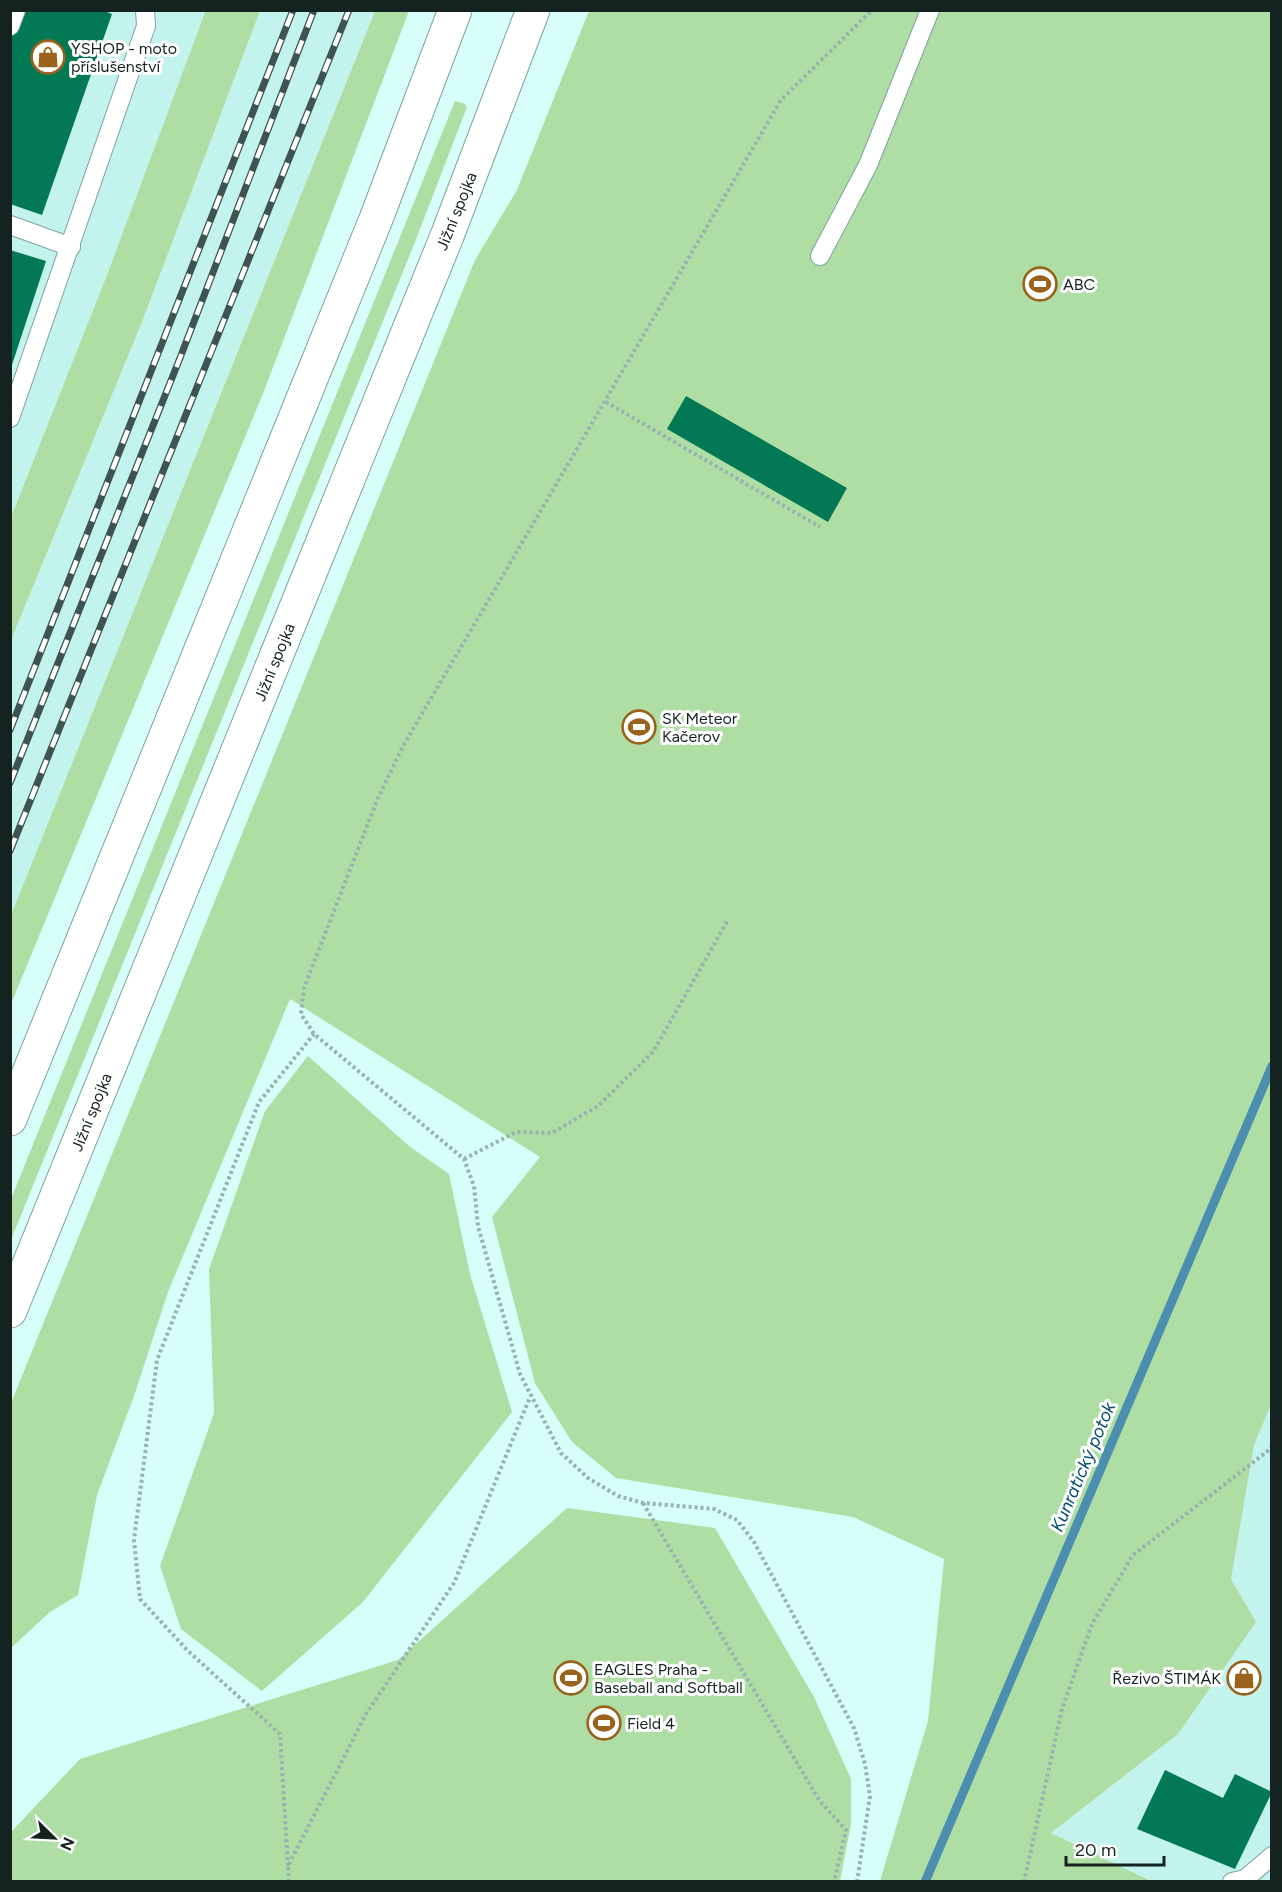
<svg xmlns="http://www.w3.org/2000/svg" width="1282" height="1892" font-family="Figtree,sans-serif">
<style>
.built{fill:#c3f3ed}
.green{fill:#afdea4}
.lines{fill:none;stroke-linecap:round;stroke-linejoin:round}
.stream{stroke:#4c8eaf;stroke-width:9}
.building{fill:#027954}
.lane-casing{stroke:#7ea29d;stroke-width:20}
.highway-casing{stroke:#7ea29d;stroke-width:35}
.path{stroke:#96b3b0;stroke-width:4;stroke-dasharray:3 3;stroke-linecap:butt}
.lane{stroke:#fff;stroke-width:18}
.highway{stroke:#fff;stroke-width:33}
.rail-casing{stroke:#3f5350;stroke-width:7}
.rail{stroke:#fff;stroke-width:4.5;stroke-dasharray:14;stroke-linecap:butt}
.labels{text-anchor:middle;stroke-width:6;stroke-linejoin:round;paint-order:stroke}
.poi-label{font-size:16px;fill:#142220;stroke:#fff;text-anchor:start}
.street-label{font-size:16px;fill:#142220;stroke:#fff}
.water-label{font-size:18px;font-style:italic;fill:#014d6d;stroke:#fff}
</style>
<rect width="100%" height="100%" fill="#d8fef9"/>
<g class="built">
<polygon points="11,11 206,11 107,275 11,517"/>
<polygon points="260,11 375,11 11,915 11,640 142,322"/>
<polygon points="1271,1402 1271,1881 1151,1881 1051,1833 1178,1734 1231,1579 1254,1445"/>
</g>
<g class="green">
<polygon points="206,10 260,11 142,322 11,640 11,517 107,275"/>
<polygon points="375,11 409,11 264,391 11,1004 11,915"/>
<polygon points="589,11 1271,11 1272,1402 1254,1445 1231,1579 1256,1622 1178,1734 1051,1833 1151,1881 880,1881 928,1721 944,1559 853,1517 616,1478 572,1442 535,1383 492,1217 540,1157 290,999 168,1292 134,1396 97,1495 78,1595 50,1612 11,1648 11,1403 475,260 517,190"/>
<polygon points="455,101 465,104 467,107 415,242 11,1240 11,1199"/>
<polygon points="308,1056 409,1146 449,1174 470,1274 512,1412 363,1602 262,1691 181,1629 160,1566 214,1413 209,1269 265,1111"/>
<polygon points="567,1508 715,1528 814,1697 851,1779 851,1824 840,1881 11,1881 11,1832 80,1759 398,1660"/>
</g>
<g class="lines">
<polyline class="stream" points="925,1882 1272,1066"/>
</g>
<g class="building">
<polygon points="10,10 102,10 112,14 42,215 10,204"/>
<polygon points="10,250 46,261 11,368 10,368"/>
<polygon points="686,396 847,488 828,522 667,429"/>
<polygon points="1165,1770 1223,1798 1235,1774 1272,1792 1235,1869 1137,1829"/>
</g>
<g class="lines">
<defs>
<g id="lane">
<polyline points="10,26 16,10"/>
<polyline points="10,225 71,247"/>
<polyline points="820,256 868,165 930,10"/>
<polyline points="10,418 146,26 145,10"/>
<polyline points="1232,1882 1245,1879 1272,1856"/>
</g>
<g id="highway">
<polyline points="10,1119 376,219 455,10"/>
<polyline points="10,1311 447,236 533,10"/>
</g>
</defs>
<use href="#lane" class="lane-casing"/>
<use href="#highway" class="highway-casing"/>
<g class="path">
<polyline points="606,402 820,527"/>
<polyline points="464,1159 516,1132 552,1133 598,1106 653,1052 728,920"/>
<polyline points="643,1503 819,1800 846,1830 834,1882"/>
<polyline points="288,1866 280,1734 188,1651 140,1599 134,1540 157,1360 259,1102 314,1034"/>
<polyline points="289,1882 288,1866 366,1714 454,1583 530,1397"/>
<polyline points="857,1882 870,1796 865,1764 854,1728 754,1542 737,1520 714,1509 643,1503 618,1496 588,1478 561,1453 520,1374 478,1226 474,1186 464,1159 314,1034 301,1014 304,988 378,798 402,748 781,100 872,10"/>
<polyline points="1024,1882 1062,1709 1092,1624 1133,1555 1269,1450 1272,1446"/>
</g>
<use href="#lane" class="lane"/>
<use href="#highway" class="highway"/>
<defs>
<g id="rail">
<polyline points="10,730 293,10"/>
<polyline points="10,783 180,358 314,10"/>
<polyline points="10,851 349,10"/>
</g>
</defs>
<use href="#rail" class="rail-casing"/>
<use href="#rail" class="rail"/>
</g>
<defs>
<symbol id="shop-ring" viewBox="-11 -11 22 22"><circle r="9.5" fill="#fff" stroke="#99631c" stroke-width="1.5"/><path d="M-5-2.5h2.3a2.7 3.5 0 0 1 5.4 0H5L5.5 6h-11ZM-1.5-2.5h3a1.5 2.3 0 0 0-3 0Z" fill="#99631c"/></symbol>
<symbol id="stadium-ring" viewBox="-11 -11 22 22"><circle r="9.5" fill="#fff" stroke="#99631c" stroke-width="1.5"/><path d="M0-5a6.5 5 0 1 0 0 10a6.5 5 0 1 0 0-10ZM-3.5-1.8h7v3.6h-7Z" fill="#99631c"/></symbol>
</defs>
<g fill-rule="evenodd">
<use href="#shop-ring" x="29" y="38" width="38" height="38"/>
<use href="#stadium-ring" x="1021" y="265" width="38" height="38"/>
<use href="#stadium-ring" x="620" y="708" width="38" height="38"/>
<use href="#stadium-ring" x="552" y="1659" width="38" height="38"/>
<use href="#shop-ring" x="1225" y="1659" width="38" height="38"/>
<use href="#stadium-ring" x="585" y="1704" width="38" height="38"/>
</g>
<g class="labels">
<g class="poi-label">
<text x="71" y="54">YSHOP - moto<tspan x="71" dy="18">příslušenství</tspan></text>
<text x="1063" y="290">ABC</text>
<text x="662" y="724">SK Meteor<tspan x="662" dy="18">Kačerov</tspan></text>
<text x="594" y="1675">EAGLES Praha -<tspan x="594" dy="18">Baseball and Softball</tspan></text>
<text x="1221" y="1684" text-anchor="end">Řezivo ŠTIMÁK</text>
<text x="627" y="1729">Field 4</text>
</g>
<g class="street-label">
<text transform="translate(456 211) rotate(-68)" y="6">Jižní spojka</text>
<text transform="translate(274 662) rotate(-68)" y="6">Jižní spojka</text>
<text transform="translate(91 1112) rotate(-68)" y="6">Jižní spojka</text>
</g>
<g class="water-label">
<text transform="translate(1083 1467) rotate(-67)" y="6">Kunratický potok</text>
</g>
</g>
<rect width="1282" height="1892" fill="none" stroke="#142220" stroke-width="24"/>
<g transform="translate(54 1838) rotate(114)" stroke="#ffffff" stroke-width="4.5" paint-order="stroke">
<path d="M0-4.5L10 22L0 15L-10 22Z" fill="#142220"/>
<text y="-9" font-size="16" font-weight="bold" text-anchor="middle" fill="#142220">N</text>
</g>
<path d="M1066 1856v9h98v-9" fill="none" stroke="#142220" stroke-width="3"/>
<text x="1075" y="1856" font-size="18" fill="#142220" stroke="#ffffff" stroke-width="4.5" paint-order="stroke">20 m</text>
</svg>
